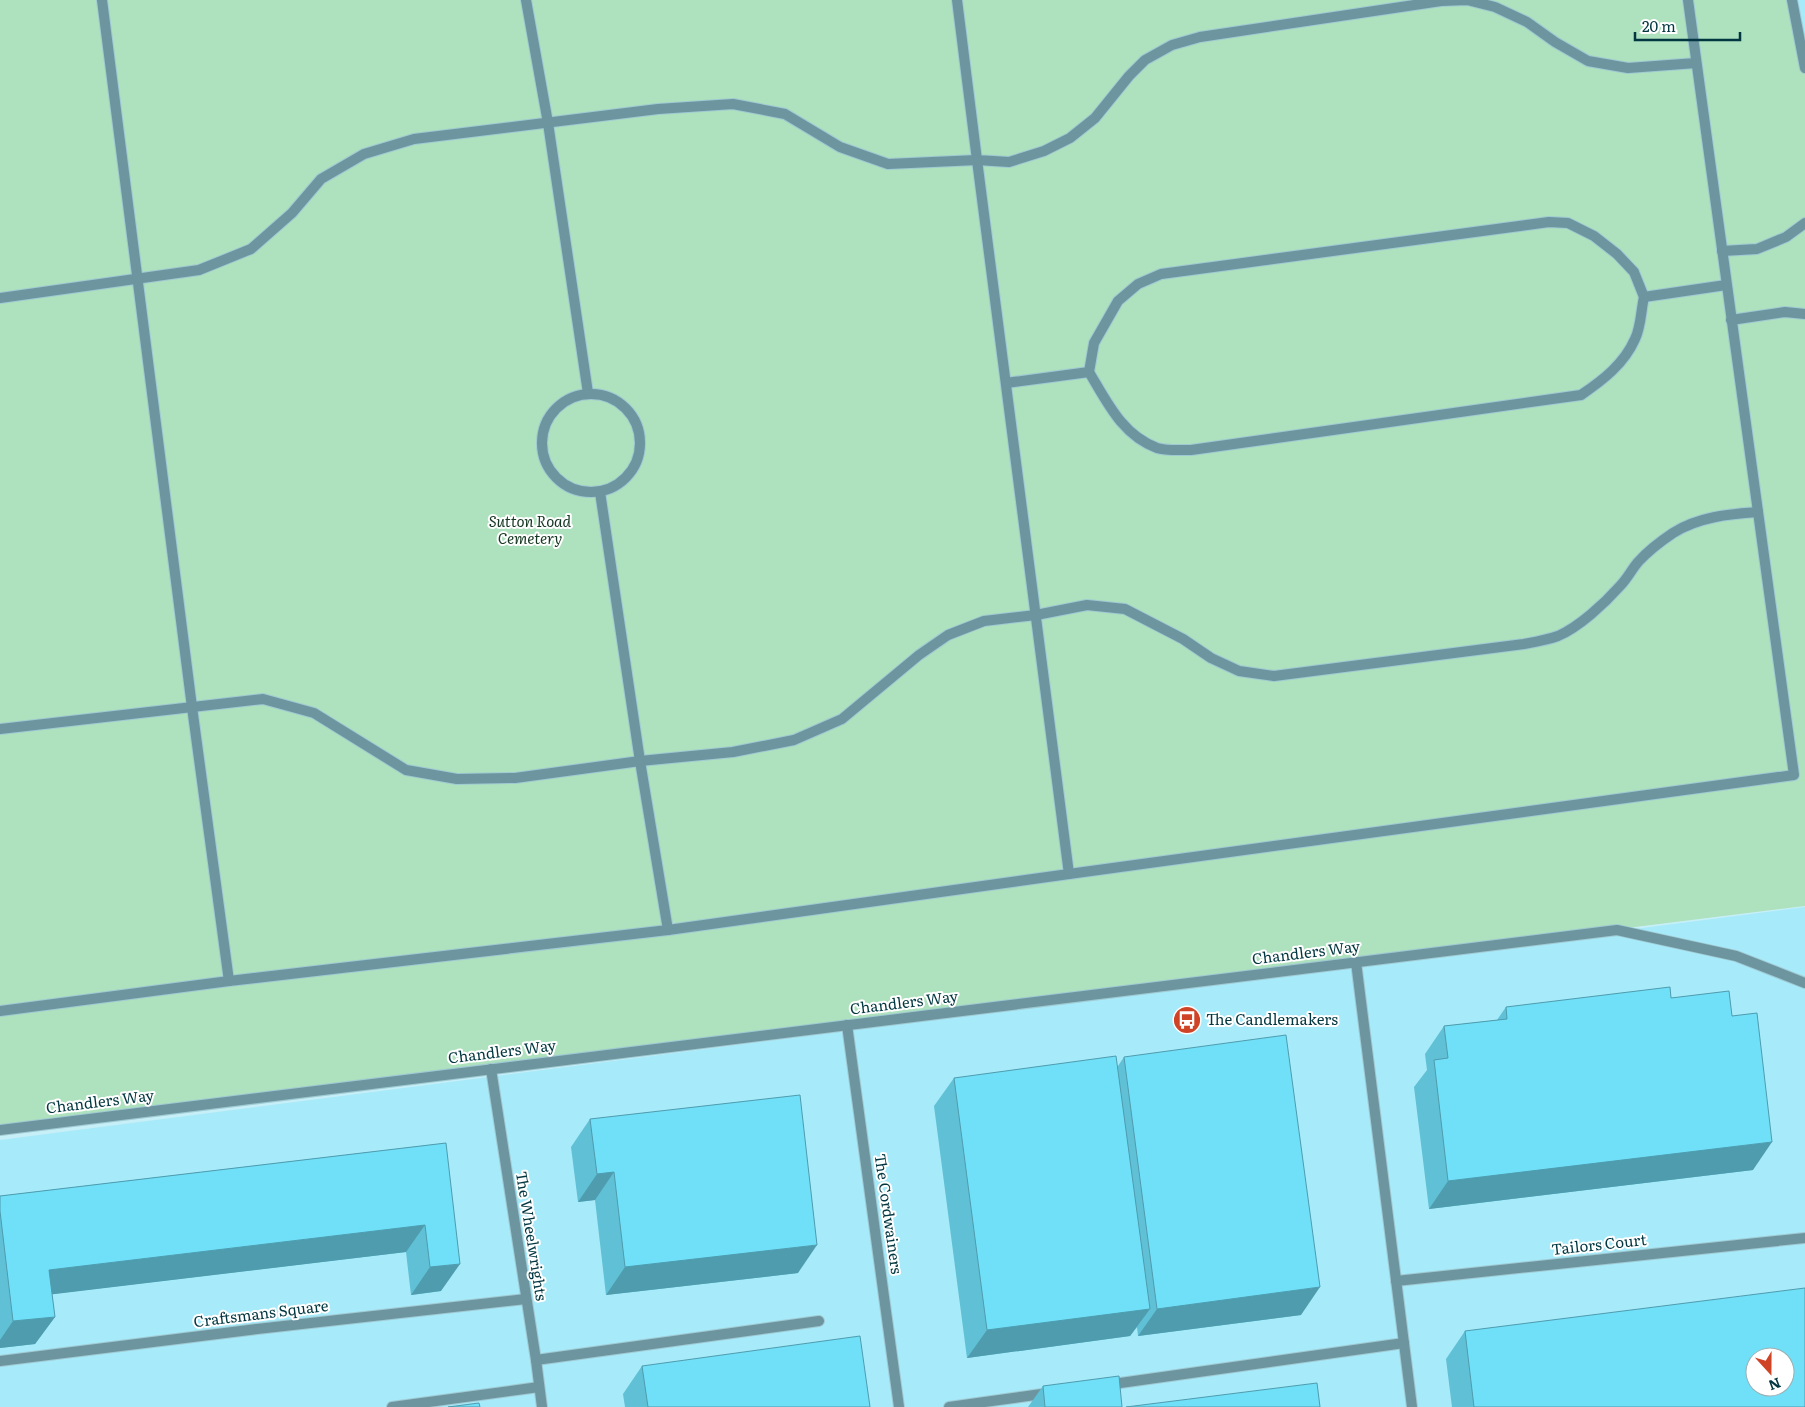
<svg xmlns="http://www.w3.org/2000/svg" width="1805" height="1407" font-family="Literata,serif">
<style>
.built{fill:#a7eaf9;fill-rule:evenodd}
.green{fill:#aee1bd}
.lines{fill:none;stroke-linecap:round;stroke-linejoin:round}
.service-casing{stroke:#a0cad3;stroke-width:12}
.minor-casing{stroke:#a0cad3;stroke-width:12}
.service{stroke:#6c959f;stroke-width:10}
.minor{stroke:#6c959f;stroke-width:10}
.wall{fill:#60c0d5}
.shaded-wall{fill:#4e9cae}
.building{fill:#70dff8;stroke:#4e9cae;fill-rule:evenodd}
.labels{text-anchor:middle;stroke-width:4;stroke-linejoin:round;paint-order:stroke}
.park-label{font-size:15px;font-style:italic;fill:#153621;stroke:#fff}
.street-label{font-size:15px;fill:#023741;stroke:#fff}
.poi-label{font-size:15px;fill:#023741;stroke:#fff;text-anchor:start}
</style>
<rect width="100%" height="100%" fill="#c7eff8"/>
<g class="built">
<polygon points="1791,0 1805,0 1805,68"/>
<path d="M 1805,907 L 1805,1407 L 0,1407 L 0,1140 ZM 1755,1357 L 1785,1357 L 1785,1387 L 1755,1387 Z"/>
</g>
<polygon class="green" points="0,0 1792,0 1805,68 1805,906 0,1130"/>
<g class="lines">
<defs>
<g id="service">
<polyline points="526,0 548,123 588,393"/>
<polyline points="957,0 977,160 1009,162 1044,151 1070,138 1095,118 1129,76 1145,60 1172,45 1200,37 1441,1 1467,0 1495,7 1527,22 1555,42 1588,61 1628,68 1696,63"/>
<polyline points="1722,251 1757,249 1786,237 1805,223"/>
<polyline points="0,298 199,270 251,249 292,213 321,179 364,154 414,139 658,109 733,104 785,114 840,147 888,164 977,160 1069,874 668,930"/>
<polyline points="1731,320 1785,312 1805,314"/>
<path d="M 1089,372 C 1107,402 1122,435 1157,448 C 1166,451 1181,450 1191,450 L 1581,395 C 1603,380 1624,364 1635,339 C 1641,327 1641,310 1644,297"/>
<polyline points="1006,383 1089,372 1094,343 1118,301 1138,284 1161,274 1549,222 1568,223 1594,236 1617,254 1634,272 1644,297 1726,285"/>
<circle cx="591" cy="443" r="49"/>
<path d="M 600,492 L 640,761 L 733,752 L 794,740 L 842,719 L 919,655 L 948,635 L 984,621 L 1036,615 L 1087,605 L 1125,609 L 1183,639 L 1211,658 L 1239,671 L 1274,676 L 1524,644 C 1535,642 1547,640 1558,636 C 1579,627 1604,604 1620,586 C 1627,579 1632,569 1638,562 C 1648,551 1661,541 1673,533 C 1698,517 1729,514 1758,512"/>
<polyline points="0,729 263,699 314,713 406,770 457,779 515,778 640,761 668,930 229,981"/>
<polyline points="1069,874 1794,775 1688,0"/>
<polyline points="0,1011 229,981 192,707 102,0"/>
<polyline points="536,1360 819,1321"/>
<polyline points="1106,1385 1404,1343"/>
<polyline points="949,1407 1049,1393"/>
</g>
<g id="minor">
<polyline points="1792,0 1805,68"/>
<polyline points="1356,962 1412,1407"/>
<polyline points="847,1025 899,1407"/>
<polyline points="491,1069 536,1360 542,1407"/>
<polyline points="0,1130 1617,930 1736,956 1805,983"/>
<polyline points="1396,1281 1805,1238"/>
<polyline points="0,1361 257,1329 526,1299"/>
<polyline points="392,1407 539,1387"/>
</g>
</defs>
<use href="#service" class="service-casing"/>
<use href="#minor" class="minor-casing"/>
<use href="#service" class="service"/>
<use href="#minor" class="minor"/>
</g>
<g class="wall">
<polygon points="1671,998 1753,1170 1429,1209 1414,1087 1427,1070 1425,1054 1444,1026 1497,1020 1506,1007"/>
<polygon points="1124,1057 1301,1315 1138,1336 1137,1327 1130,1336 967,1358 934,1106 954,1078 1118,1066"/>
<polygon points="590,1119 798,1273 606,1295 595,1200 578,1202 571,1147"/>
<polygon points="446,1143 441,1291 411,1295 406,1252 52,1294 55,1317 35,1344 0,1348 0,1196"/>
<polygon points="1465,1331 1805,1407 1452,1407 1446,1359"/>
<polygon points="642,1366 870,1407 625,1407 623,1394"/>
<polygon points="1043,1386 1122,1407 1028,1407"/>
</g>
<g class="shaded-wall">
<polygon points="1772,1142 1753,1170 1429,1209 1448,1181"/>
<polygon points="614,1172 595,1200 578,1202 597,1174"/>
<polygon points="425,1225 406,1252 30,1297 49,1270"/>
<polygon points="817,1245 798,1273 606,1295 625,1267"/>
<polygon points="460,1264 441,1291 411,1295 430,1267"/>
<polygon points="1320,1287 1301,1315 1138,1336 1157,1309"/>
<polygon points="1150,1309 1130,1336 967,1358 987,1330"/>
<polygon points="55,1317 35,1344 0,1348 0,1340 13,1321"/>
</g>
<g class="building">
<polygon points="1670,987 1671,998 1729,991 1732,1016 1757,1013 1772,1142 1448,1181 1434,1060 1448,1058 1444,1026 1507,1019 1506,1007"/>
<polygon points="1286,1035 1320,1287 1157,1309 1124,1057"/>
<polygon points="1116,1056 1150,1309 987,1330 954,1078"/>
<polygon points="800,1095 817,1245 625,1267 614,1172 597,1174 590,1119"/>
<polygon points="446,1143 460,1264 430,1267 425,1225 49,1270 55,1317 13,1321 0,1211 0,1196"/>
<path d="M 1805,1288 L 1805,1407 L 1474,1407 L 1465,1331 ZM 1755,1357 L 1785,1357 L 1785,1387 L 1755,1387 Z"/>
<polygon points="860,1336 870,1407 648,1407 642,1366"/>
<polygon points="1119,1376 1122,1407 1045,1407 1043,1386"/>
<polygon points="1317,1383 1320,1407 1126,1407"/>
<polygon points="479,1403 480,1407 448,1407"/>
</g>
<defs>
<symbol id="bus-disc" viewBox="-11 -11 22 22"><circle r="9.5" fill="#cf4426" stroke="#fff"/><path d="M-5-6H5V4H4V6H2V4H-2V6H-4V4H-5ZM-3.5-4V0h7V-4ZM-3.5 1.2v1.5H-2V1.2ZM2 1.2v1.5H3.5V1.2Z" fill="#fff"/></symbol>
</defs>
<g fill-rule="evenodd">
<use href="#bus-disc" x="1171" y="1004" width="32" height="32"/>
</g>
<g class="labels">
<g class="park-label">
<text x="530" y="527">Sutton Road<tspan x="530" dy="17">Cemetery</tspan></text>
</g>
<g class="street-label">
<text transform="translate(1306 953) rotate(-7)" y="5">Chandlers Way</text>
<text transform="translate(904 1003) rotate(-7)" y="5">Chandlers Way</text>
<text transform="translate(502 1052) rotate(-7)" y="5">Chandlers Way</text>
<text transform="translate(100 1102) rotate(-7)" y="5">Chandlers Way</text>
<text transform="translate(888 1214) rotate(82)" y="5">The Cordwainers</text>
<text transform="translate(531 1236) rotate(81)" y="5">The Wheelwrights</text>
<text transform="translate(1599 1245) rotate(-6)" y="5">Tailors Court</text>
<text transform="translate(261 1314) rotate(-7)" y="5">Craftsmans Square</text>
</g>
<g class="poi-label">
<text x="1206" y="1025">The Candlemakers</text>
</g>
</g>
<g transform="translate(1770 1372) rotate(159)"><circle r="24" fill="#ffffff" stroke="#9aafb3"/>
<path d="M0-4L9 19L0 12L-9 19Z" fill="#cf4426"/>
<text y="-8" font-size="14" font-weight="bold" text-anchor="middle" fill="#023741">N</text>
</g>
<path d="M1635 32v8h105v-8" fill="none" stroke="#023741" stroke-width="2.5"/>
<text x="1642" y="32" font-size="15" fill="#023741" stroke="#ffffff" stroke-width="4" paint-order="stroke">20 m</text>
</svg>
